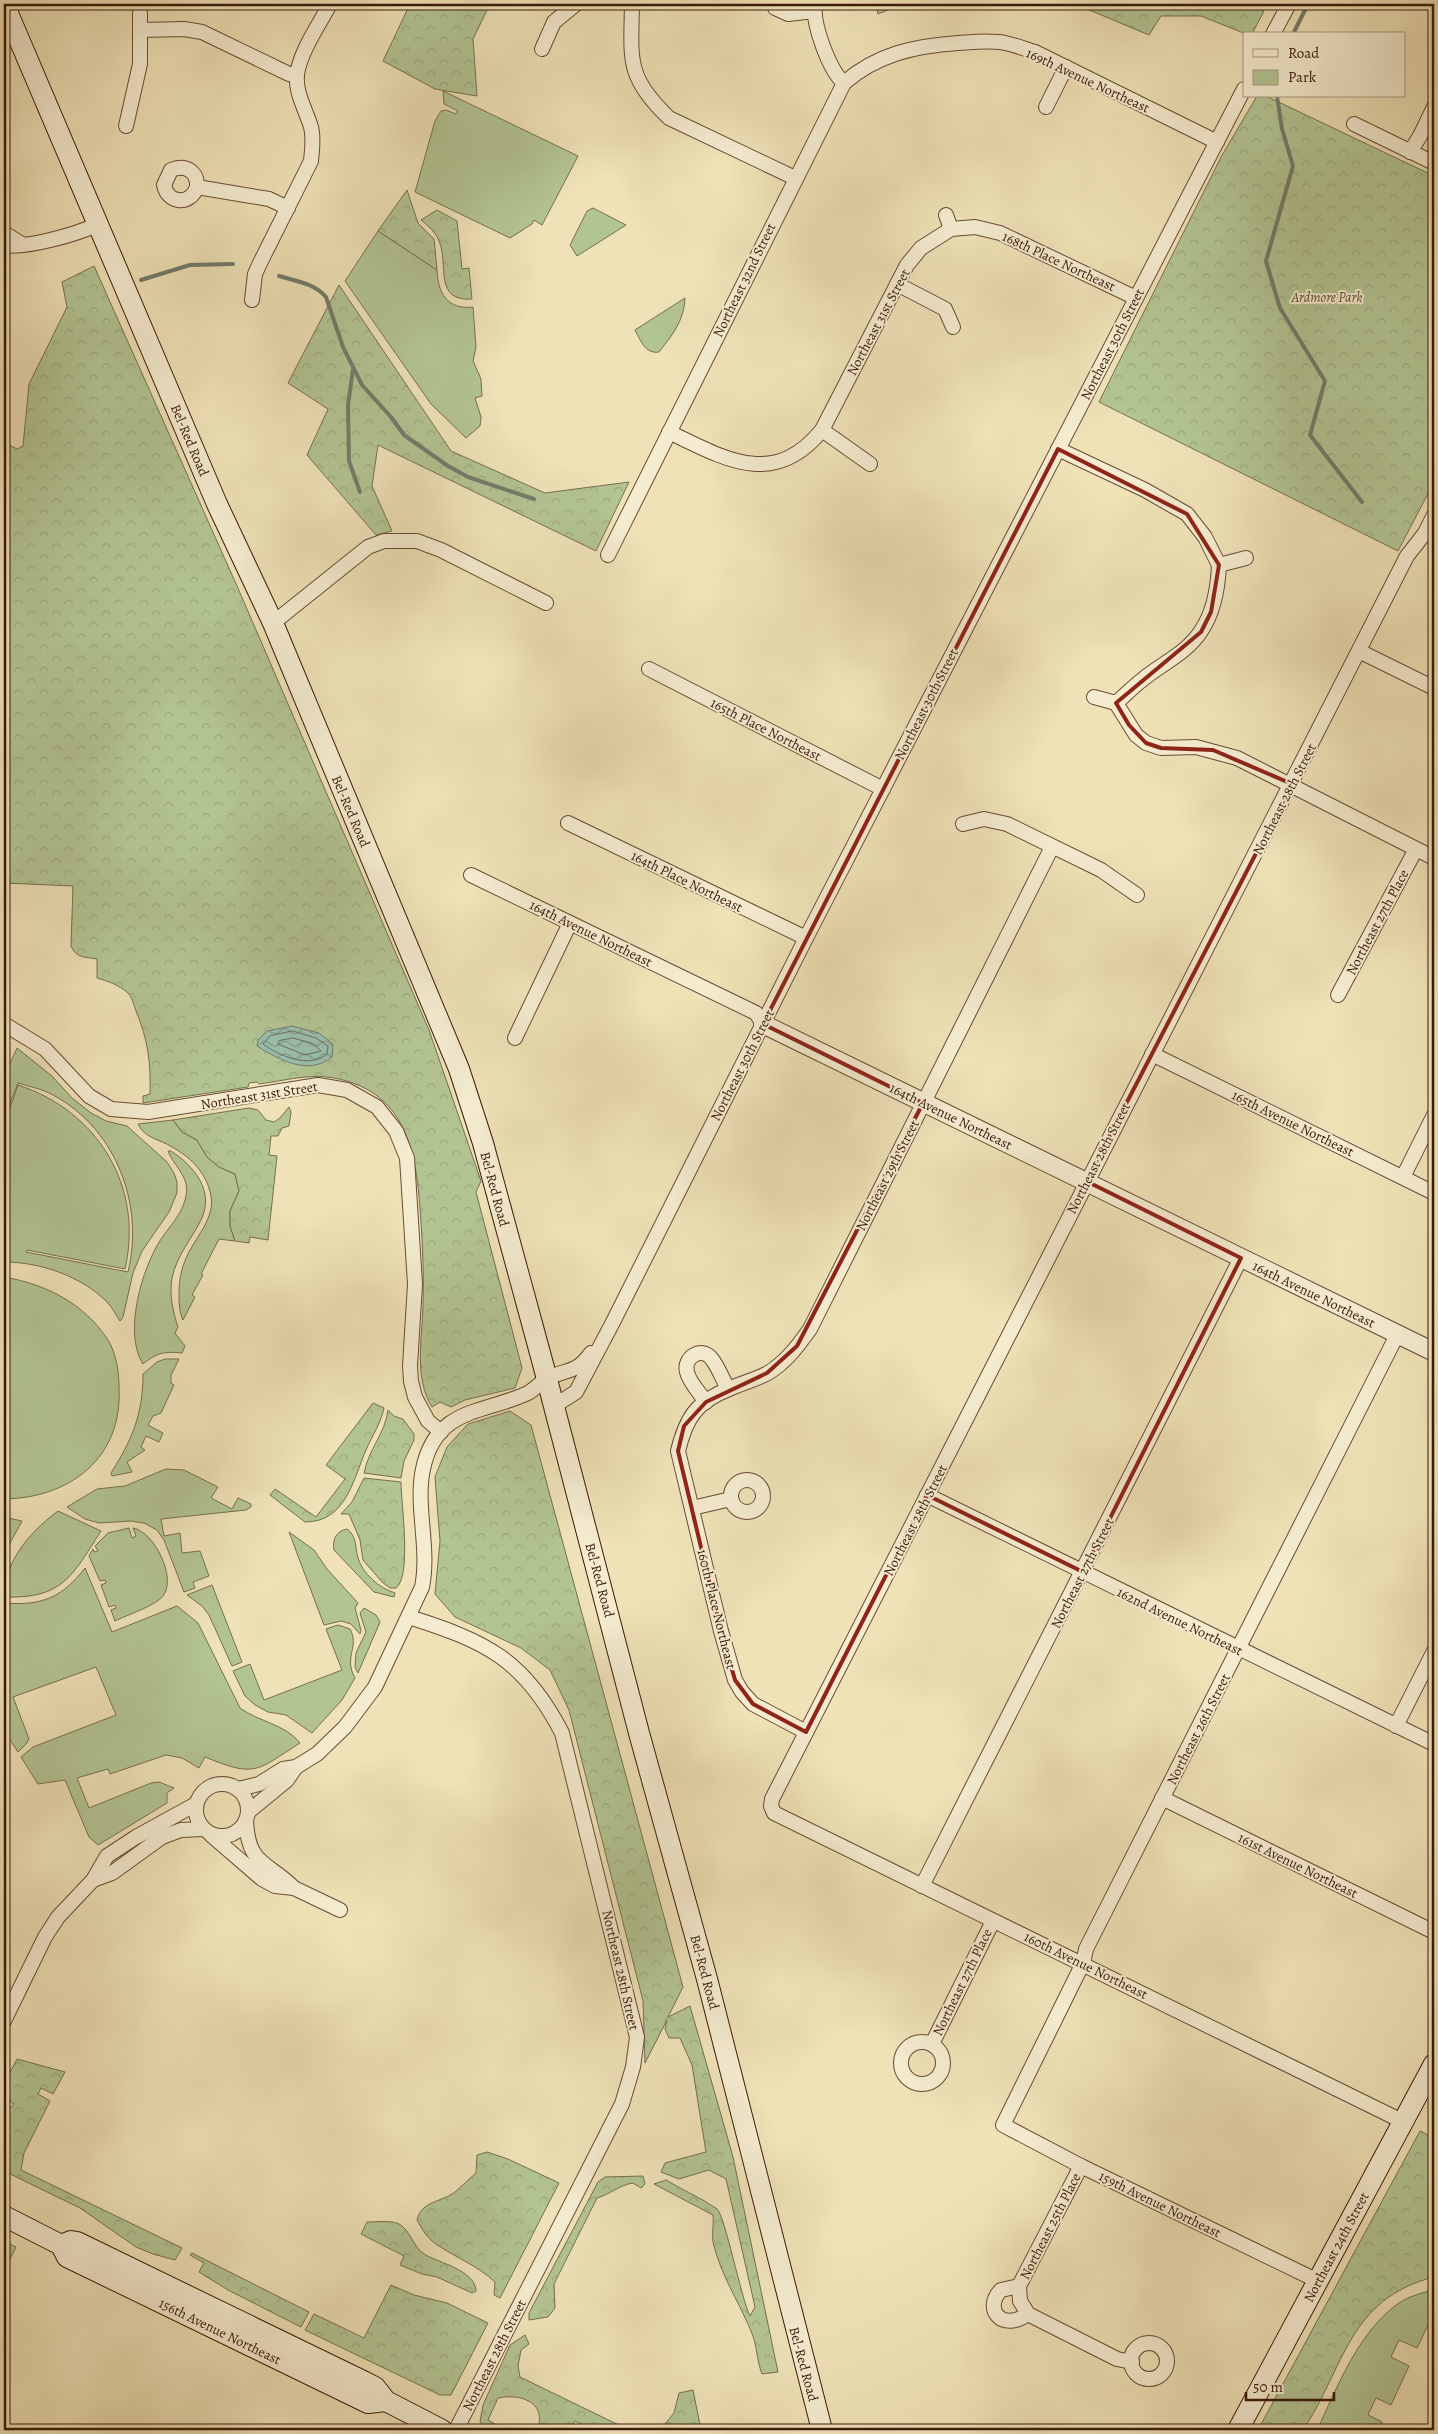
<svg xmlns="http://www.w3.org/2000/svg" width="1438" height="2434" font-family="Alegreya,serif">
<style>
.green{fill:#b3c493;stroke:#776e4e}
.forest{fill:url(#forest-crowns);stroke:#776e4e}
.water{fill:url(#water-waves);stroke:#747c6b}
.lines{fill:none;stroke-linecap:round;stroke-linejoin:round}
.shore{stroke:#6a6c5b;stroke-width:1}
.stream{stroke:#747c6b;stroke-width:4}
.minor-casing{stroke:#684b34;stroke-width:16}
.tertiary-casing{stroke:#684b34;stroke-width:20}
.secondary-casing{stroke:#3b1909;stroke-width:22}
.minor{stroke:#f5ecd0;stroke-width:14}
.tertiary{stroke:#f5ecd0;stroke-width:18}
.secondary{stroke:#f5ecd0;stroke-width:20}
.marked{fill:none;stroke:#8f2418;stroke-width:4;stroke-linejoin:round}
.labels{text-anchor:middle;stroke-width:4;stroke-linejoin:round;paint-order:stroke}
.street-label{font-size:14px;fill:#3b1909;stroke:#f5ecd0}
.park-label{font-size:14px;font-style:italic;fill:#5f4c32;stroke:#f5ecd0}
</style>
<defs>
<pattern id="forest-crowns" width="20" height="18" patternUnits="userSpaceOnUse" patternTransform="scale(1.25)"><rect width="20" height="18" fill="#b3c493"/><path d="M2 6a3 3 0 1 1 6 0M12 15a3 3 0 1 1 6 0" fill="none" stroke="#9ba87d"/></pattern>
<pattern id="water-waves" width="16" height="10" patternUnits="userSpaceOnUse" patternTransform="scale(1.25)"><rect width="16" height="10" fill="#9abead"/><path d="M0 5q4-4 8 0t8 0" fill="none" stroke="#7f9a8b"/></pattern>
</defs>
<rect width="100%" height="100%" fill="#efe2b7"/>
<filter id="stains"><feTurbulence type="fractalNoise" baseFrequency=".004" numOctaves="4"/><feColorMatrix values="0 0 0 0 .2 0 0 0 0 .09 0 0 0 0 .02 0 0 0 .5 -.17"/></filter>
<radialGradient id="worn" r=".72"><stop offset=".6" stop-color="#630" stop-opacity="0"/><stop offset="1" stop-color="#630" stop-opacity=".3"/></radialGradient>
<g class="green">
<polygon points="443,91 578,156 542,225 534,220 532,224 510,238 415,192 435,121 441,111 446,110 456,114 458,111 444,104"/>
<polygon points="593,208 626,225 577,256 570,245 587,211"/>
<path d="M 378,231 L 437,270 C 438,293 447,310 473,307 L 476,347 L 473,361 L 481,379 L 482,396 L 475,398 L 481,417 L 480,426 L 466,438 L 431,404 L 345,281 Z"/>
<path d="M 685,298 C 684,321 673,334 659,352 C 645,354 641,341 635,330 Z"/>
<path d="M 17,1048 L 52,1076 L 72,1098 L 91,1113 L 106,1121 L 127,1126 L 167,1162 L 174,1173 L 177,1182 L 177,1193 L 169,1212 L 142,1251 L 133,1273 L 123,1317 L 120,1321 C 116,1315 112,1307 107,1302 C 81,1276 40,1262 4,1262 L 4,1125 L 18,1085 C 98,1111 144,1187 125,1269 L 27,1250 L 26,1252 L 128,1272 C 145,1202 114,1124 47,1092 C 38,1088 27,1086 18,1083 L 4,1119 L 4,1077 Z"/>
<path d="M 173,1120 L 182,1132 L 197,1140 L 207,1157 L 219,1167 L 235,1174 L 239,1191 L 230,1211 L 230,1226 L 235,1241 L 219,1239 L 201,1274 L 203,1275 L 192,1295 L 195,1297 L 183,1320 C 179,1312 179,1302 179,1293 C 179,1279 182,1265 189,1252 C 197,1236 215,1217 211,1196 C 207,1174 192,1158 172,1147 C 160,1139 145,1139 138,1124 Z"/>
<path d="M 168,1151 L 171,1151 C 194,1166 215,1191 201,1220 C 191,1240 177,1255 172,1278 C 169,1294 173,1312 178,1327 L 175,1333 L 185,1346 L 182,1353 C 165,1351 156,1353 143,1364 C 123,1333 142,1268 161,1239 C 170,1226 183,1213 186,1196 C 190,1176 174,1167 168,1151 Z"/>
<path d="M 4,1277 C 45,1284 84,1303 108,1340 C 116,1353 119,1371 119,1387 C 123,1458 70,1498 4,1499 Z"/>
<path d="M 165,1359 L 179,1359 L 171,1375 L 171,1383 L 174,1385 L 161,1413 L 153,1416 L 148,1425 L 163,1433 L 159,1442 L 146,1436 L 141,1447 L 145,1450 L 127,1462 L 132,1472 L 112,1476 L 111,1473 C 132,1440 143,1414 143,1374 L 157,1362 Z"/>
<polygon points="166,1469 184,1470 218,1487 211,1498 232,1509 238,1498 251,1504 251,1507 246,1510 161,1519 164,1536 180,1533 182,1553 200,1551 209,1576 193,1582 195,1588 184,1592 164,1540 157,1530 144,1523 131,1521 99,1523 85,1519 67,1507 97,1489 125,1486"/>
<path d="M 58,1511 L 101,1531 C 72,1576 63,1599 4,1597 C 4,1561 31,1531 58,1511 Z"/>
<polygon points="4,1517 22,1521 4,1554"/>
<path d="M 129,1528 L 132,1538 L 136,1536 L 133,1528 C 155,1532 177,1579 163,1596 C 155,1606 127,1615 115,1621 L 111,1610 L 116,1608 L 115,1605 L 109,1607 L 101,1585 L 106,1583 L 105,1580 L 100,1581 L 89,1556 L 93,1549 L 94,1552 L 98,1551 L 95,1546 L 108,1533 Z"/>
<path d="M 347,1529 C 357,1536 355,1547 358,1558 C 363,1574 379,1588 395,1593 L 394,1597 L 374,1592 L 334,1550 C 332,1540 336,1531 347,1529 Z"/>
<polygon points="289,1532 314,1550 327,1569 358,1603 355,1608 361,1630 360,1634 351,1624 341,1621 324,1625"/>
<path d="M 85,1568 L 112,1632 L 177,1606 L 198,1623 L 240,1708 C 259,1722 285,1724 300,1743 C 256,1771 256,1778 205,1757 L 199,1768 L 182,1758 L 166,1755 L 110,1774 L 108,1769 L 77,1778 L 89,1808 L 151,1783 L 159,1782 L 174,1788 L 167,1793 L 167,1803 L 98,1845 L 89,1837 L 65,1780 L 38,1784 L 21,1757 L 33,1747 L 116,1715 L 96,1667 L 13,1697 L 29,1739 L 26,1744 L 18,1752 L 4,1731 L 4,1603 C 41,1606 62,1598 85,1568 Z"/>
<polygon points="212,1585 242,1662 232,1666 209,1615 202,1606 187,1595"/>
<polygon points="364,1608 376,1615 380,1622 358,1673 355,1667 356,1653 366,1632 360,1613"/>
<path d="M 338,1625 L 350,1629 C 360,1647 343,1657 355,1678 L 342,1700 L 312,1733 L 286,1715 L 268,1712 L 255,1705 L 245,1696 L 233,1671 L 250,1664 L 264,1700 L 342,1670 L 326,1629 Z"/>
<polygon points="4,2241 16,2247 9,2261 4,2258"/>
<path d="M 1434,2290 L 1434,2325 L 1429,2323 L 1417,2348 L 1399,2340 L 1391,2357 L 1409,2366 L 1391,2405 L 1376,2398 L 1368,2415 L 1382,2422 L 1379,2430 L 1317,2430 C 1337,2388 1357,2335 1395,2306 C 1406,2297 1421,2293 1434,2290 Z"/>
</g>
<g class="forest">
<polygon points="410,4 490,4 473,39 477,96 435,89 383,61"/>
<polygon points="876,4 902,4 878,14"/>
<polygon points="1075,4 1248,4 1264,11 1252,34 1246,34 1201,16 1161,16 1149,35"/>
<polygon points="1257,96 1266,96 1434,176 1434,482 1398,551 1099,402 1221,157"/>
<polygon points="407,190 418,223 434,239 437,270 378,231"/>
<path d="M 437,210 L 457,221 L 462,269 L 469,268 L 472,299 C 433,302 449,264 439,241 C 436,232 428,226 421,220 Z"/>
<path d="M 94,266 L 237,586 L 429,1030 L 481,1181 L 476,1192 L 522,1368 L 515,1388 L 465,1400 L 451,1407 L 440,1402 L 432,1407 C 414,1378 422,1340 423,1307 C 424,1279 423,1251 421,1223 C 417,1160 411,1092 334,1078 C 310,1073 283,1081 259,1084 L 257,1082 L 249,1083 L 248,1087 L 143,1103 L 143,1096 L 150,1094 C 151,1064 148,1039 136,1011 C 134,1005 132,997 128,993 C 119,985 108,981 97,978 L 97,959 C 85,957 76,958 71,946 L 73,886 L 4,883 L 4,442 L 17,449 L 23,446 L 29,384 L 67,307 L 62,282 Z"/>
<polygon points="339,285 451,451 545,493 629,482 596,551 378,445 372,486 392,531 376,535 307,455 328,409 288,383"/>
<polygon points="289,1107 291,1112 289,1126 282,1128 278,1136 271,1136 269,1155 277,1156 268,1240 250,1237 249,1243 235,1241 230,1226 230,1211 239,1191 235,1174 219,1167 207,1157 197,1140 182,1132 173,1120 249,1108 258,1110 266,1120 274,1122 280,1118"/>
<path d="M 373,1403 L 384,1408 C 381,1423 372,1436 366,1450 C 353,1480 346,1522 305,1522 L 270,1495 L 275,1489 L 316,1517 L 345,1479 L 326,1465 Z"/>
<path d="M 388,1410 L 394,1416 L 403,1419 L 414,1434 L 414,1440 L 404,1461 L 401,1478 L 364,1473 C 369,1448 385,1434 388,1410 Z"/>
<path d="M 510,1411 L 531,1425 L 683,1987 L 668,2017 L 690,2006 L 733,2157 L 778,2372 L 762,2374 C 757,2361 757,2348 753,2336 C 741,2305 722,2278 714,2246 C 711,2237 714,2225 713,2215 L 654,2184 L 666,2180 C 682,2190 702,2198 717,2209 C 725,2216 741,2298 750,2316 L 755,2307 L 726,2179 L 709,2170 L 679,2179 L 661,2172 L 665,2163 L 706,2152 L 692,2065 L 680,2038 L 669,2038 L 665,2029 L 667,2020 L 645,2063 L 643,2001 L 569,1710 L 550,1670 L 521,1648 L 455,1617 L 435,1594 L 440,1541 L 435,1477 L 447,1447 L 468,1424 Z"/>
<path d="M 364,1478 L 401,1482 C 401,1503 412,1576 396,1588 L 390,1588 L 382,1582 L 363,1560 L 360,1540 L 349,1514 L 341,1514 L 352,1502 Z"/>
<polygon points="17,2059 65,2072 53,2094 41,2088 38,2094 50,2101 24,2153 21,2170 182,2248 175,2260 153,2254 136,2247 80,2208 4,2171 4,2114 14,2104 4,2098 4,2084"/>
<path d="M 1420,2131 L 1434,2138 L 1434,2277 C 1348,2299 1345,2367 1303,2430 L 1258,2430 Z"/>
<path d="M 487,2152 L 508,2159 L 559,2183 L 500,2298 L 494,2295 L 495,2282 C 477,2265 456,2258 436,2244 C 427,2238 422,2229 417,2220 C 421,2201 442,2202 455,2192 C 462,2186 469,2179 476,2173 L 477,2155 Z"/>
<path d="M 643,2176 L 645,2184 L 641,2188 L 633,2183 C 619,2185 611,2194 597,2198 L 554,2284 L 555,2308 L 548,2317 L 529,2320 L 529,2313 L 598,2182 L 605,2177 Z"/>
<path d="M 367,2222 C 376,2222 391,2220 399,2224 C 411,2231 413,2247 424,2254 C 439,2263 475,2270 476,2291 L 472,2293 L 437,2277 L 422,2274 L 400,2265 L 404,2256 L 361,2234 Z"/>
<polygon points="192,2253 309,2312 301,2327 228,2290 199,2272 204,2263 190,2255"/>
<polygon points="391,2285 414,2295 447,2303 488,2323 451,2395 440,2395 305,2330 314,2314 364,2338"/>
<path d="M 525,2335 L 529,2344 L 521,2350 L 518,2366 L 520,2377 L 629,2430 L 593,2430 L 575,2421 L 569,2430 L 537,2430 C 548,2403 521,2393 498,2398 L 488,2420 L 505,2430 L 491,2430 L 480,2422 L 483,2405 L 510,2345 Z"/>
<polygon points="693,2390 701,2430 660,2430 674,2413 679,2393"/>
</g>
<path class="water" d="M 292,1026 L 319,1033 L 333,1044 L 332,1057 C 309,1076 279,1060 257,1046 L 258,1040 L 267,1031 Z"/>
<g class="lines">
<g class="shore">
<path d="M 293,1031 L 316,1038 L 328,1046 L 327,1054 C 310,1069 279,1056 263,1044 L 270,1036 Z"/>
<polygon points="293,1038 314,1044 321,1051 305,1055 278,1044 279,1041"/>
</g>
<g class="stream">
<polyline points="1293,34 1308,4"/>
<polyline points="1277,96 1282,129 1293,166 1266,261 1280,308 1325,381 1310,435 1362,502"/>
<path d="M 279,276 C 295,281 314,283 326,297 L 343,347 L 362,385 L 391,417 L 404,435 L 448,466 L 468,477 L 534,499"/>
<polyline points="141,280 190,265 233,264"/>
<polyline points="353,369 348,405 349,461 360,492"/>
</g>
<defs>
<g id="minor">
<path d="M 632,4 C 631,60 626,77 669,118 L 795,178"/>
<polyline points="775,8 788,14 814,11"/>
<polyline points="140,30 184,29 202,32 289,74 297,75"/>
<polyline points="1273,34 1289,4"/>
<polyline points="542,49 554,22 576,4"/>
<path d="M 844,83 C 877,54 915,46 958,43 C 974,42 990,40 1005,43 C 1015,45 1025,49 1035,52 L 1217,142"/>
<polyline points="1046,107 1066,67"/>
<polyline points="1354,124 1434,163"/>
<polyline points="126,126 140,64 140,13"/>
<polyline points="1410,152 1420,136 1434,107"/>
<path d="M 197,187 C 190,206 168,204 164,185 L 171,170 C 185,164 198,171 197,187 L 269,199 L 288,208"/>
<polyline points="946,215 951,229"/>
<polyline points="4,233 22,244"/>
<path d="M 4,245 C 25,249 78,234 98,224"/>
<polyline points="897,284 945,309 953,327"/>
<path d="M 252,300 L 255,274 L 260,263 L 311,161 C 312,150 314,138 311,127 C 306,110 295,93 297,74 C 301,50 319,25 330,4"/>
<polyline points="822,430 870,464"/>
<path d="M 669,432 C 725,459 774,489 822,430 L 907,265 L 921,248 L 951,229 L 975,227 L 1000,233 L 1136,298"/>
<polyline points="1058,449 1145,490 1187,514 1205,537 1219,565"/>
<path d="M 608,555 L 844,83 C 829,70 812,23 815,4"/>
<polyline points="273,623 368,547 384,541 417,541 441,550 546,603"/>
<polyline points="1359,651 1434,688"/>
<polyline points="649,669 883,789"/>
<polyline points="1094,697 1116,703 1136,735 1146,743 1161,748 1196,747 1237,758 1434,858"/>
<path d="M 1116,703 C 1124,696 1133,687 1142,680 C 1161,664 1187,653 1201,631 C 1214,612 1218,588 1219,565 L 1246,558"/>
<polyline points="568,823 806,938"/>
<polyline points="963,824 984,819 1007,824 1101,870 1137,895"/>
<polyline points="471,875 756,1013 763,1024"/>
<polyline points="1338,995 1416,849"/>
<polyline points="4,1024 45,1049 89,1096 111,1109 148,1112 318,1085 347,1090 377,1107 396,1131 407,1158 415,1284 410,1366 411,1381 415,1397 428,1421 441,1432"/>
<polyline points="515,1038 570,923"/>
<polyline points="1152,1054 1434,1193"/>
<polyline points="1403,1177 1434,1115"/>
<path d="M 706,1402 C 700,1393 689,1382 687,1372 C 683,1358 701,1346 711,1358 C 718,1366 723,1380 728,1389"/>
<polyline points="554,1406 576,1392 613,1322 806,938 1244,89"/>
<circle cx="747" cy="1496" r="16"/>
<polyline points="927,1495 1434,1744"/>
<polyline points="692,1508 731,1499"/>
<path d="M 409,1617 C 485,1641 524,1659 562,1733 L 637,2037 L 633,2067 L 622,2104 L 456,2430"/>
<polyline points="1396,1726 1434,1651"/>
<path d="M 806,1732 L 753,1704 L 742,1692 L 735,1680 L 721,1631 L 678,1451 C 686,1418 696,1402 729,1389 C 742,1383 755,1380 768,1373 C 786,1362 798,1346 810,1329 L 1052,847"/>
<circle cx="222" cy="1810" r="26"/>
<path d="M 238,1789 L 259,1784 L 283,1769 L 296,1767 L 317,1754 L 345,1727 L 375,1687 L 422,1587 C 430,1548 415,1506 423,1469 C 436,1407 483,1414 528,1393 C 535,1389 540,1383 546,1379 C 567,1368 575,1375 591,1353"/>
<polyline points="1162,1798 1434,1932"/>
<polyline points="248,1812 287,1780 296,1767"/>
<path d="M 246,1820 C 248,1866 267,1861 294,1888"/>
<polyline points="211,1835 262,1879 275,1886 294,1888 340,1910"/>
<polyline points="93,1880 112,1873 162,1837 181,1830 203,1829"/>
<polyline points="922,1886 1241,1258"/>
<polyline points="4,2021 45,1937 58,1917 93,1880 107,1856 136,1837 196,1804"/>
<circle cx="922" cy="2063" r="21"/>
<polyline points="932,2044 993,1921"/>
<polyline points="1404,2122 774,1813 771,1806 772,1799 1407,556 1425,533 1434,515"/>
<polyline points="1081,2166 1019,2286 1020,2301 1028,2314 1117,2359 1132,2362"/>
<polyline points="1318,2281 1081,2166 1003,2125 1083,1963 1086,1949 1397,1335"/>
<path d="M 1019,2286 L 1001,2290 C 983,2308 1001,2333 1028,2314"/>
<circle cx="1149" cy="2361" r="18"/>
</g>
<polyline id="tertiary" points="763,1024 1434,1352"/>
<g id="secondary">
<polyline points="4,4 217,504 273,623 459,1069 483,1143 543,1364 639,1733 707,1979 822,2430"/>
<polyline points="4,2216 61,2245 67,2257 368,2403 386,2401"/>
<polyline points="61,2245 71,2241 77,2242 361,2380 375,2387 386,2401 442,2430"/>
<polyline points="1238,2430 1434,2064"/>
</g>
</defs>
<use href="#minor" class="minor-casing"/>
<use href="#tertiary" class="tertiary-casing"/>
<use href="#secondary" class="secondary-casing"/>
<use href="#minor" class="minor"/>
<use href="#tertiary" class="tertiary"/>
<use href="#secondary" class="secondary"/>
</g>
<path class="marked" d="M 1058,449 L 1187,514 L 1219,565 L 1211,612 L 1201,632 L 1116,703 L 1129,725 L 1146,743 L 1161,748 L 1213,750 L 1292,784 L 1086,1181 L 1241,1258 L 1083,1572 L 927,1495 L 806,1732 L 753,1704 L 735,1680 L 721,1631 L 678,1451 L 684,1426 L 706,1402 L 767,1373 L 797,1346 L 923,1103 L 763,1024 Z"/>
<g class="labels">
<g class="street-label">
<text transform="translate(1088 80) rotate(25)" y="5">169th Avenue Northeast</text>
<text transform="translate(1059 261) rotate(25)" y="5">168th Place Northeast</text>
<text transform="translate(744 280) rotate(-64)" y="5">Northeast 32nd Street</text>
<text transform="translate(878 322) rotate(-62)" y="5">Northeast 31st Street</text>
<text transform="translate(1112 344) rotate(-63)" y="5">Northeast 30th Street</text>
<text transform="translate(190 440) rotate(67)" y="5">Bel-Red Road</text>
<text transform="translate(926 704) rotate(-63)" y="5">Northeast 30th Street</text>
<text transform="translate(766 729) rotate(27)" y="5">165th Place Northeast</text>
<text transform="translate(1284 799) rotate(-63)" y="5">Northeast 28th Street</text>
<text transform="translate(351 811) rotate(67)" y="5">Bel-Red Road</text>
<text transform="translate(687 881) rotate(26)" y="5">164th Place Northeast</text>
<text transform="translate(1377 922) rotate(-62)" y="5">Northeast 27th Place</text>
<text transform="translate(591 933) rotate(26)" y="5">164th Avenue Northeast</text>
<text transform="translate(742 1065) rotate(-63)" y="5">Northeast 30th Street</text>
<text transform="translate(259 1095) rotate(-9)" y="5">Northeast 31st Street</text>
<text transform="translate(951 1116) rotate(26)" y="5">164th Avenue Northeast</text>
<text transform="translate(1293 1123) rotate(26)" y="5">165th Avenue Northeast</text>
<text transform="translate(1098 1158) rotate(-63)" y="5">Northeast 28th Street</text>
<text transform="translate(887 1175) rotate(-63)" y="5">Northeast 29th Street</text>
<text transform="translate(495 1189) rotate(75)" y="5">Bel-Red Road</text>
<text transform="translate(1314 1294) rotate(26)" y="5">164th Avenue Northeast</text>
<text transform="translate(915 1520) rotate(-63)" y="5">Northeast 28th Street</text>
<text transform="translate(1082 1573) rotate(-63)" y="5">Northeast 27th Street</text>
<text transform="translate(600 1580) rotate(75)" y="5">Bel-Red Road</text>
<text transform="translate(717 1609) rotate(76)" y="5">160th Place Northeast</text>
<text transform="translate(1180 1621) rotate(26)" y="5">162nd Avenue Northeast</text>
<text transform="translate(1198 1729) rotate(-63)" y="5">Northeast 26th Street</text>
<text transform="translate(1298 1865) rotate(26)" y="5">161st Avenue Northeast</text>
<text transform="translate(1086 1965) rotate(26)" y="5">160th Avenue Northeast</text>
<text transform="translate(621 1970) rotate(77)" y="5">Northeast 28th Street</text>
<text transform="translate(705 1972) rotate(75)" y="5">Bel-Red Road</text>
<text transform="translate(962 1982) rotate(-64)" y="5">Northeast 27th Place</text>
<text transform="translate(1160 2204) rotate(26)" y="5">159th Avenue Northeast</text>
<text transform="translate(1050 2226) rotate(-63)" y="5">Northeast 25th Place</text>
<text transform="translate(1336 2247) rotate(-62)" y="5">Northeast 24th Street</text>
<text transform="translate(220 2331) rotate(26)" y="5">156th Avenue Northeast</text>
<text transform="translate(494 2355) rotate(-63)" y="5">Northeast 28th Street</text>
<text transform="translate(804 2364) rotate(75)" y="5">Bel-Red Road</text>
</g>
<g class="park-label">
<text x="1327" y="302">Ardmore Park</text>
</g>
</g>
<rect width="1438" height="2434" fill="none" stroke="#efe2b7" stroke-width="20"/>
<rect x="5" y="5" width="1428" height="2424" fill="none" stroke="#3b1909" stroke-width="2.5"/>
<rect x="10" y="10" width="1418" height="2414" fill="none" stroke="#3b1909"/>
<rect x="1243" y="32" width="162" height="65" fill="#f5ecd0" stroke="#ab9880"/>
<rect x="1253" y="49" width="25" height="8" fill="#f5ecd0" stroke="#ab9880"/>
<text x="1288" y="58" font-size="15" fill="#3b1909">Road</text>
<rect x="1253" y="70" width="25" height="15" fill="#b3c493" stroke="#ab9880"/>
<text x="1288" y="82" font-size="15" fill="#3b1909">Park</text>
<path d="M1246 2392v8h88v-8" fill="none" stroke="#3b1909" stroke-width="2.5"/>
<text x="1253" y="2392" font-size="15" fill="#3b1909" stroke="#f5ecd0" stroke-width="4" paint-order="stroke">50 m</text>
<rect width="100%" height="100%" filter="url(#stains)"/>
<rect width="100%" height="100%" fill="url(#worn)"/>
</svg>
